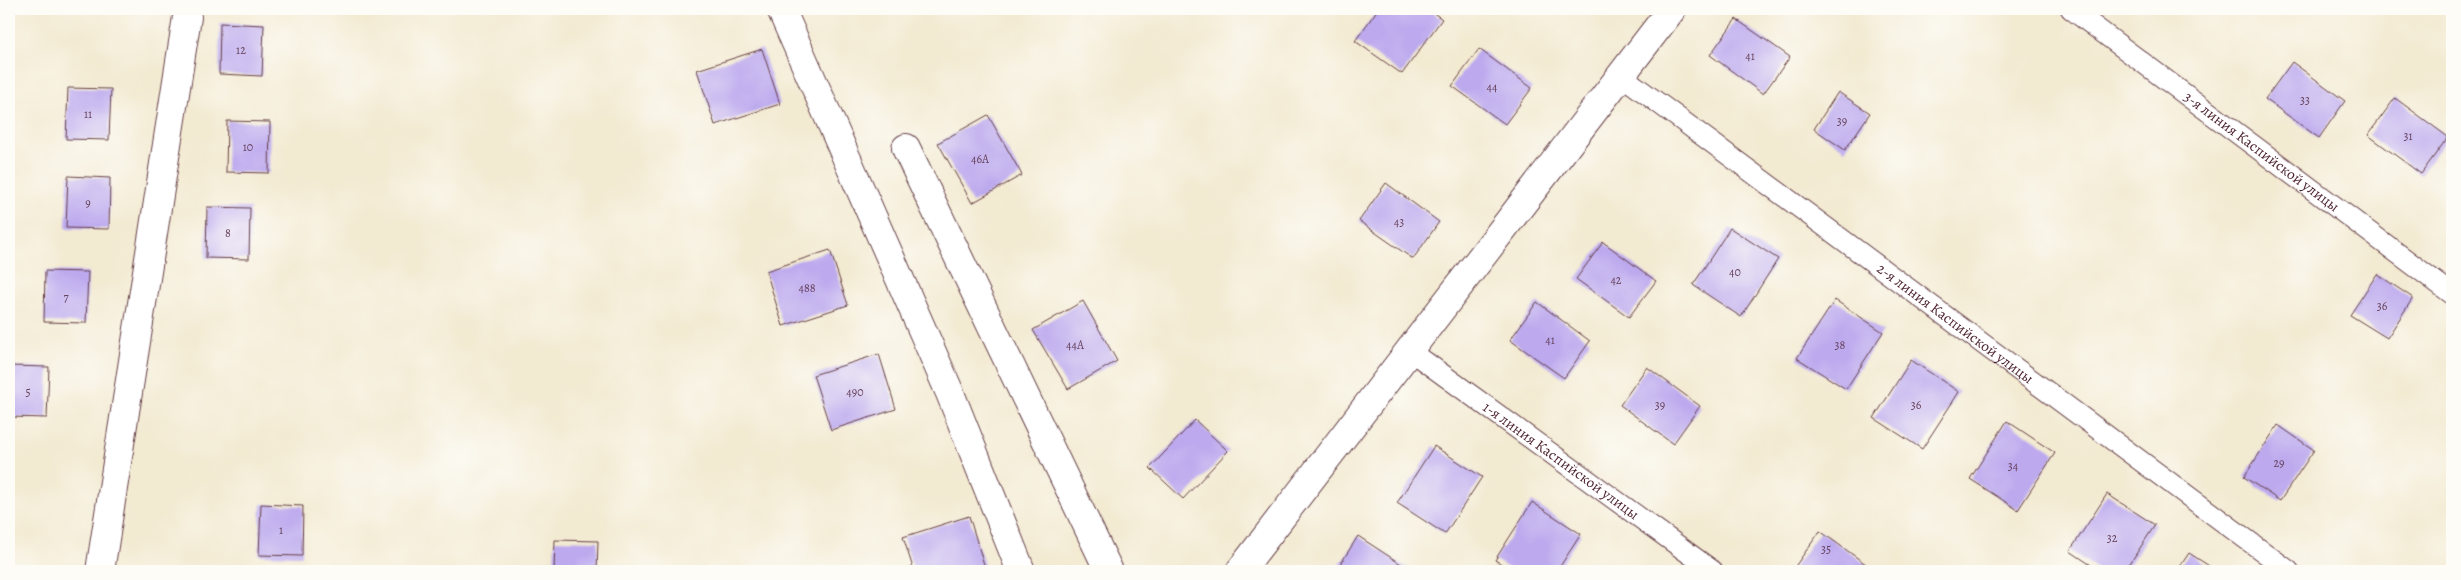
<svg xmlns="http://www.w3.org/2000/svg" width="2461" height="580" font-family="Alegreya,serif">
<style>
.building{fill:#bca9ee}
.lines{fill:none;stroke-linecap:round;stroke-linejoin:round}
.lane-casing{stroke:#633d44;stroke-width:22}
.street-casing{stroke:#633d44;stroke-width:30}
.lane{stroke:#fff;stroke-width:20}
.street{stroke:#fff;stroke-width:28}
.labels{text-anchor:middle;stroke-width:5;stroke-linejoin:round;paint-order:stroke}
.number-label{font-size:12px;fill:#66425c}
.street-label{font-size:15px;fill:#4a1f2b;stroke:#fdfcf7}
</style>
<rect width="100%" height="100%" fill="#fdfcf7"/>
<filter id="ink" filterUnits="userSpaceOnUse"><feTurbulence type="fractalNoise" baseFrequency=".02" numOctaves="2"/><feDisplacementMap in="SourceGraphic" scale="10" xChannelSelector="R" yChannelSelector="G"/><feConvolveMatrix kernelMatrix="1 2 1 2 8 2 1 2 1" color-interpolation-filters="sRGB"/></filter>
<filter id="wash" filterUnits="userSpaceOnUse"><feTurbulence type="fractalNoise" baseFrequency=".0096" numOctaves="4" result="noise"/><feDisplacementMap in="SourceGraphic" scale="20" xChannelSelector="R" yChannelSelector="G"/><feGaussianBlur stdDeviation="1.12" result="paint"/><feColorMatrix in="noise" values="0 0 0 0 0 0 0 0 0 0 0 0 0 0 0 0 0 1.4 0 .05"/><feComposite in="paint" operator="in"/></filter>
<g filter="url(#wash)">
<rect width="100%" height="100%" fill="#f3ead2"/>
<g id="blocks">
<g class="building">
<polygon points="1378,9 1428,9 1442,19 1402,74 1355,41"/>
<polygon points="1736,19 1790,57 1763,94 1710,55"/>
<polygon points="220,23 264,25 262,76 219,74"/>
<polygon points="762,49 780,104 715,125 697,70"/>
<polygon points="1479,49 1532,88 1505,124 1452,86"/>
<polygon points="2292,62 2345,101 2319,138 2265,99"/>
<polygon points="68,88 111,89 109,140 66,139"/>
<polygon points="1838,92 1870,113 1845,150 1814,129"/>
<polygon points="2395,98 2448,137 2421,174 2368,135"/>
<polygon points="988,115 1022,175 972,203 938,143"/>
<polygon points="227,121 270,122 269,173 226,172"/>
<polygon points="68,176 110,178 109,229 66,228"/>
<polygon points="1386,183 1439,222 1413,259 1359,221"/>
<polygon points="207,207 250,208 249,259 206,258"/>
<polygon points="1730,228 1778,259 1741,317 1693,285"/>
<polygon points="1603,242 1656,281 1629,317 1576,279"/>
<polygon points="830,250 848,305 783,326 766,271"/>
<polygon points="45,271 88,272 86,323 44,322"/>
<polygon points="2377,274 2413,298 2387,338 2350,315"/>
<polygon points="1835,300 1883,332 1846,389 1797,358"/>
<polygon points="1083,301 1117,361 1068,389 1033,330"/>
<polygon points="1537,302 1590,341 1564,378 1510,340"/>
<polygon points="879,354 896,409 831,430 813,375"/>
<polygon points="1911,360 1959,392 1922,449 1874,418"/>
<polygon points="9,366 49,367 47,418 9,417"/>
<polygon points="1647,367 1700,406 1673,444 1620,405"/>
<polygon points="1195,420 1228,451 1183,499 1150,468"/>
<polygon points="2007,421 2055,453 2018,510 1970,479"/>
<polygon points="2278,425 2314,450 2280,501 2244,477"/>
<polygon points="1434,446 1482,477 1445,534 1397,503"/>
<polygon points="2107,494 2155,525 2125,571 2100,571 2070,551"/>
<polygon points="1532,502 1581,534 1557,571 1513,571 1495,560"/>
<polygon points="261,504 303,506 302,556 259,555"/>
<polygon points="969,516 986,571 914,571 903,537"/>
<polygon points="1820,531 1874,570 1873,571 1798,571 1794,568"/>
<polygon points="1358,536 1407,568 1404,571 1336,571"/>
<polygon points="555,540 598,541 597,571 554,571"/>
<polygon points="2189,553 2217,571 2177,571"/>
</g>
</g>
</g>
<g filter="url(#ink)">
<use href="#blocks" fill-opacity="0" stroke="#633d44" stroke-width="1"/>
<g class="lines">
<defs>
<g id="lane">
<path id="s1" d="M 2071,9 L 2452,294"/>
<path id="s2" d="M 1622,76 L 2289,571"/>
<path id="s3" d="M 1409,350 L 1713,571"/>
</g>
<g id="street">
<polyline points="781,9 950,393 1021,571"/>
<polyline points="906,148 1109,571"/>
<polyline points="100,571 187,17"/>
<polyline points="1240,571 1672,9"/>
</g>
</defs>
<use href="#lane" class="lane-casing"/>
<use href="#street" class="street-casing"/>
<use href="#lane" class="lane"/>
<use href="#street" class="street"/>
</g>
</g>
<g class="labels">
<g class="number-label">
<text x="241" y="54">12</text>
<text x="1750" y="60">41</text>
<text x="1492" y="91">44</text>
<text x="2305" y="104">33</text>
<text x="88" y="118">11</text>
<text x="1842" y="125">39</text>
<text x="2408" y="140">31</text>
<text x="248" y="151">10</text>
<text x="980" y="163">46А</text>
<text x="88" y="207">9</text>
<text x="1399" y="226">43</text>
<text x="228" y="237">8</text>
<text x="1735" y="276">40</text>
<text x="1616" y="284">42</text>
<text x="807" y="292">488</text>
<text x="66" y="301">7</text>
<text x="2382" y="310">36</text>
<text x="1550" y="344">41</text>
<text x="1075" y="349">44А</text>
<text x="1840" y="349">38</text>
<text x="28" y="396">5</text>
<text x="855" y="396">490</text>
<text x="1660" y="409">39</text>
<text x="1916" y="409">36</text>
<text x="2279" y="467">29</text>
<text x="2013" y="470">34</text>
<text x="281" y="534">1</text>
<text x="2112" y="542">32</text>
<text x="1826" y="553">35</text>
</g>
<g class="street-label">
<text dy="5" stroke="none"><textPath href="#s1" startOffset="238">3-я линия Каспийской улицы</textPath></text>
<text dy="5" stroke="none"><textPath href="#s2" startOffset="415">2-я линия Каспийской улицы</textPath></text>
<text dy="5" stroke="none"><textPath href="#s3" startOffset="188">1-я линия Каспийской улицы</textPath></text>
</g>
</g>
<rect width="2461" height="580" fill="none" stroke="#fdfcf7" stroke-width="30"/>
</svg>
